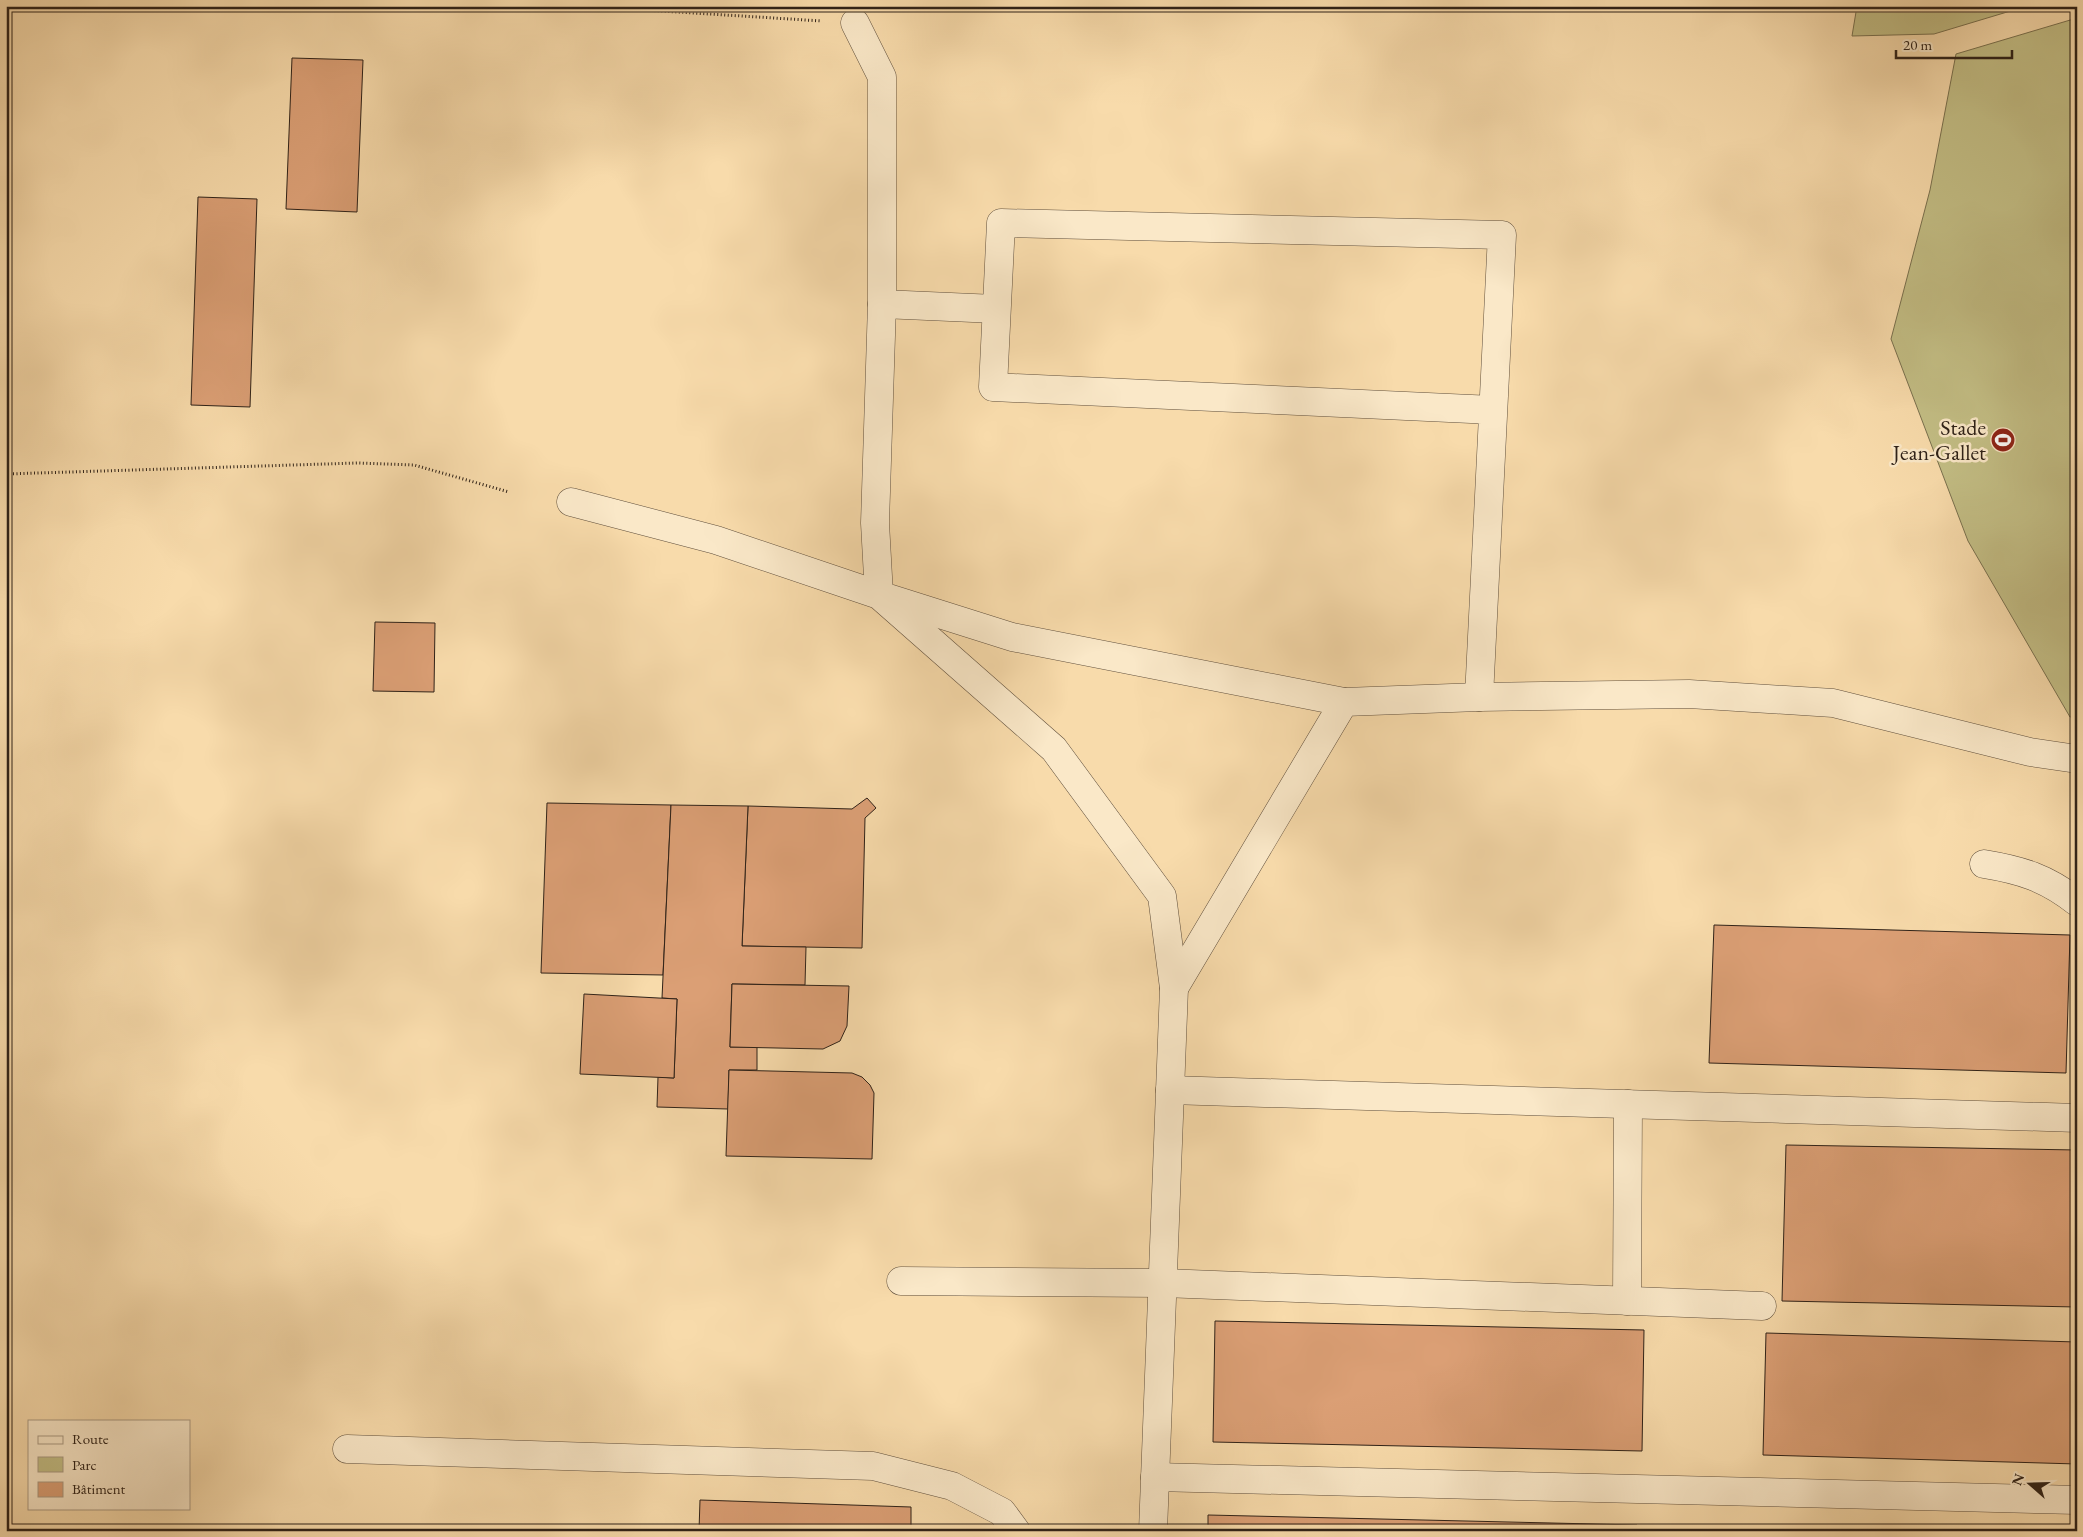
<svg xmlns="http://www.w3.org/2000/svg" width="2083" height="1537" font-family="'EB Garamond',serif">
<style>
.green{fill:#c3be85;stroke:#79704e}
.building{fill:#db9f75;stroke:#2f2218}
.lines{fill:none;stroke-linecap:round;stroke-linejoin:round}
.minor-casing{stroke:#61503d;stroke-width:29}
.path{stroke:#2f2218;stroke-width:3;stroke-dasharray:1 2.5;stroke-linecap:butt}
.minor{stroke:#fae8c8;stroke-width:28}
.labels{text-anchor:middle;stroke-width:5;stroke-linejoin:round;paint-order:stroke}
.poi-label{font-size:22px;fill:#2f2218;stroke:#fae8c8;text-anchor:end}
</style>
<rect width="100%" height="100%" fill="#f8dbab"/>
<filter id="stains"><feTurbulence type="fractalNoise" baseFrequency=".004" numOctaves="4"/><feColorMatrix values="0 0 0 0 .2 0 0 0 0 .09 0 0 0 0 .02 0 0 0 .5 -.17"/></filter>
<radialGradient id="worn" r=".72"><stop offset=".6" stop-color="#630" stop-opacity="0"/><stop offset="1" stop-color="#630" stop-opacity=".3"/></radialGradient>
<g class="green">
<polygon points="1857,6 2027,6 1934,34 1852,36"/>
<polygon points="2077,18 2077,716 2070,717 1968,541 1891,339 1930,190 1956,54"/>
</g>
<g class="building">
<polygon points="292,58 363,60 357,212 286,209"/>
<polygon points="198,197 257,199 250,407 191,405"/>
<polygon points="375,622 435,623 434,692 373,691"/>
<polygon points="867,798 876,808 865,818 862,948 742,946 748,806 852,809"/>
<polygon points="547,803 671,805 663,975 541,973"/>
<polygon points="671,805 748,806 742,946 806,947 805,985 732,984 730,1047 757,1047 757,1070 729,1070 728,1109 657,1107 658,1077 674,1078 677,999 662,998"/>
<polygon points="1714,925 2070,935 2066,1073 1709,1063"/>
<polygon points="732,984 849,986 847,1026 840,1041 823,1049 730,1047"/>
<polygon points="584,994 677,999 674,1078 580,1074"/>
<polygon points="729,1070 852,1073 862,1077 870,1085 874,1093 872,1159 726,1156"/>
<polygon points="1786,1145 2077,1150 2077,1307 1782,1301"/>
<polygon points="1215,1321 1644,1330 1642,1451 1213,1442"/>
<polygon points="1766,1333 2077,1342 2077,1464 1763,1455"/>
<polygon points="700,1500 911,1507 911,1531 699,1531"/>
<polygon points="1208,1515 1637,1525 1637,1531 1208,1531"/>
<polygon points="1755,1527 1849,1531 1755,1531"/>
</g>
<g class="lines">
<defs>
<g id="minor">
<polyline points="855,23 882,77 882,304 875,523 879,595 1012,637 1344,702"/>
<polyline points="882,304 996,309"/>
<polyline points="571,502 716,540 879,595 1054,749 1162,896 1174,988 1153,1531"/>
<polyline points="1479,697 1502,235 1001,223 993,387 1493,410"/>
<path d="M 1984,864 C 2021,870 2047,878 2077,902"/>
<polyline points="1174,988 1344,702 1479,697 1689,694 1833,703 2030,752 2077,759"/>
<polyline points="1170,1090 2077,1118"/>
<polyline points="901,1281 1163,1283 1762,1306"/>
<polyline points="1627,1301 1628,1104"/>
<polyline points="347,1449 873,1466 952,1486 1002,1512 1016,1531"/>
<polyline points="1155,1477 2077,1500"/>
</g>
</defs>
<use href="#minor" class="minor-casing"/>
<g class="path">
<polyline points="581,6 822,21"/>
<polyline points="6,474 357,463 414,465 509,492"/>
</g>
<use href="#minor" class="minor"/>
</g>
<defs>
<symbol id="stadium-disc" viewBox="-11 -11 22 22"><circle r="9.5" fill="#8f2418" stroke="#fae8c8"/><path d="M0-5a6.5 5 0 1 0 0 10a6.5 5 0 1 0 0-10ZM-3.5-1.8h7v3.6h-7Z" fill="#fff"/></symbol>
</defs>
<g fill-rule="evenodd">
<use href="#stadium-disc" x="1989" y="426" width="28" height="28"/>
</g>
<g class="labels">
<g class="poi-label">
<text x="1986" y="435">Stade<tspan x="1986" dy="25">Jean-Gallet</tspan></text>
</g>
</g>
<rect width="2083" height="1537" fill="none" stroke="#f8dbab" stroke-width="25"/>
<rect x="8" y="8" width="2068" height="1522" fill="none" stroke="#2f2218" stroke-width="2.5"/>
<rect x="12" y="12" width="2058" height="1512" fill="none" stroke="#2f2218"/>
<rect x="28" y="1420" width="162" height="90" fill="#fae8c8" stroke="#a99982"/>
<rect x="38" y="1436" width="25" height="8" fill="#fae8c8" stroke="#a99982"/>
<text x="72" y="1444" font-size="15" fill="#2f2218">Route</text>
<rect x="38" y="1457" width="25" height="15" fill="#c3be85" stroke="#a99982"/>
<text x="72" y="1470" font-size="15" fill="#2f2218">Parc</text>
<rect x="38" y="1482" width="25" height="15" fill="#db9f75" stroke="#a99982"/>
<text x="72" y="1494" font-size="15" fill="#2f2218">Bâtiment</text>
<g transform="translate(2030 1484) rotate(290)" stroke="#fae8c8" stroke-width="4" paint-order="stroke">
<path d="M0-4L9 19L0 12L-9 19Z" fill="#2f2218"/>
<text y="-8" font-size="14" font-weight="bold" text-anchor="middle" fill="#2f2218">N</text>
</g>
<path d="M1896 50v8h116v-8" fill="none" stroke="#2f2218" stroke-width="2.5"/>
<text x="1903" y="50" font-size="15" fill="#2f2218" stroke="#fae8c8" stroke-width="4" paint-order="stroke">20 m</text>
<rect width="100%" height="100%" filter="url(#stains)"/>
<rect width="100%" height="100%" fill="url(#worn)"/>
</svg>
